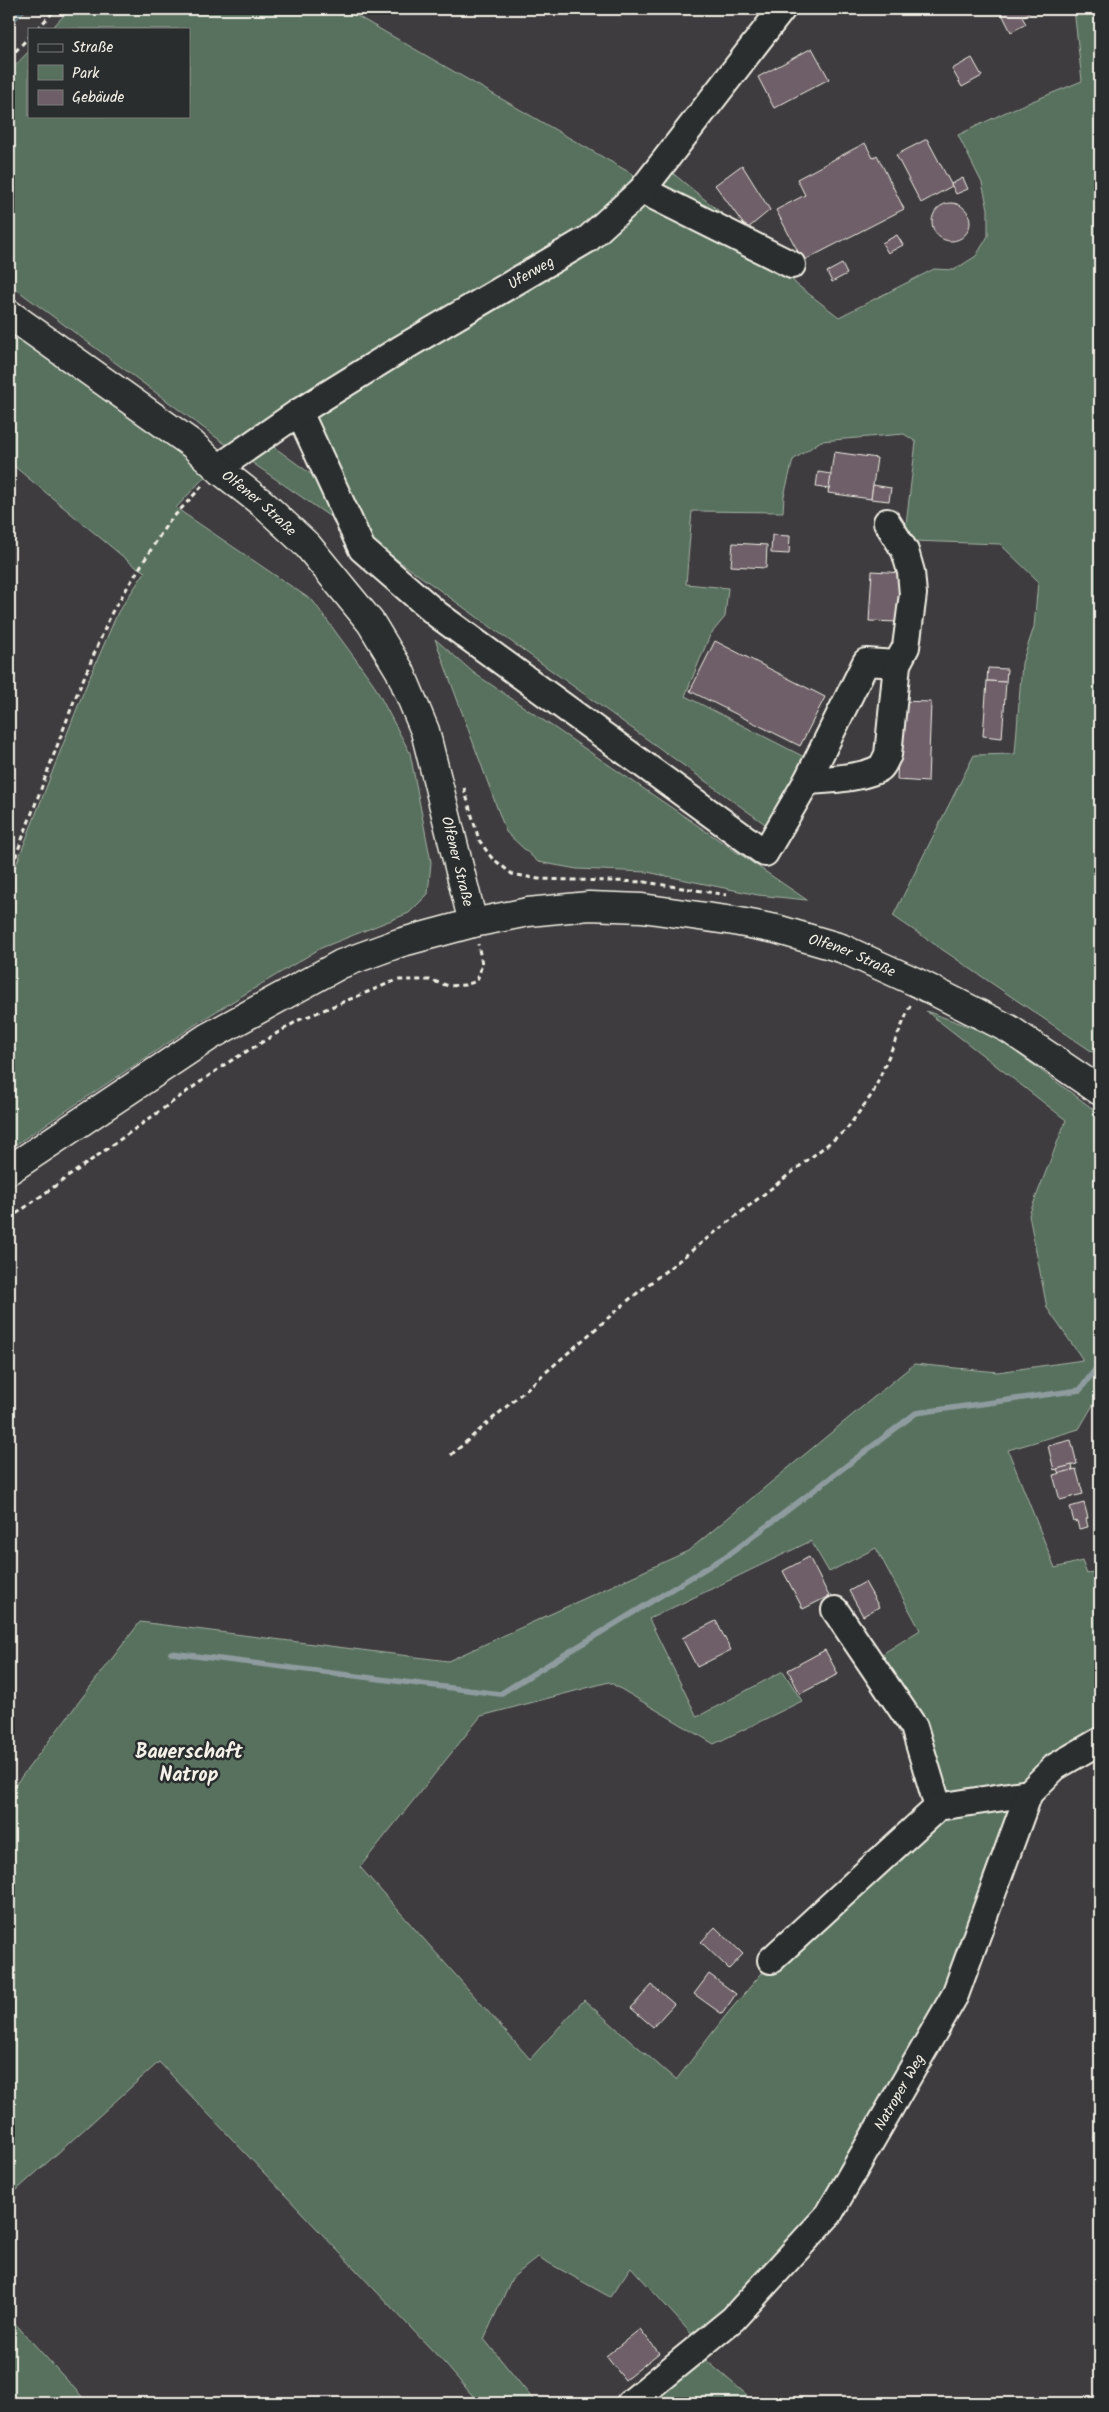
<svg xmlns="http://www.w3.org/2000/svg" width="1109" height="2412" font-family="Kalam,sans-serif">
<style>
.green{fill:#58715f;stroke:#a6b1a4}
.water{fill:#4a646f;stroke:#8e9c9f}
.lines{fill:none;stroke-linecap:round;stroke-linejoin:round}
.stream{stroke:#8e9c9f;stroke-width:5.5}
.building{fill:#6e5e68;stroke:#f4f1e8}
.minor-casing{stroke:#f4f1e8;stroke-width:30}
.major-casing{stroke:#f4f1e8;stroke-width:31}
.path{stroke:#f4f1e8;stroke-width:3;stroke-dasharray:5 4;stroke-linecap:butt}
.minor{stroke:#2a2d2e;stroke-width:26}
.major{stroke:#2a2d2e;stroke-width:28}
.labels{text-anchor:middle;stroke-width:5;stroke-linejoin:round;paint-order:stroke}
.street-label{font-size:15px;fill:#f4f1e8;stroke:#2a2d2e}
.district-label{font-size:20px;font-weight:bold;fill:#f4f1e8;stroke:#2a2d2e}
</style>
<rect width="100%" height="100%" fill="#3e3c3f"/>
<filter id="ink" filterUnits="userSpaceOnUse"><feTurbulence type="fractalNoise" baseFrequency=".02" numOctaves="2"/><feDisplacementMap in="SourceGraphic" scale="10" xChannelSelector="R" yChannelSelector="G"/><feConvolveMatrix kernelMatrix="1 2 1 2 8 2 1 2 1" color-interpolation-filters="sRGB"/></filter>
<g filter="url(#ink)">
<g class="green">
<polygon points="70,9 345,9 641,179 584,230 252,431 326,485 342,525 228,446 9,284 9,72 29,51 29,116 189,116 189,29 51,29"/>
<polygon points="1074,9 1100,9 1100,1057 893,916 974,755 1015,754 1022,663 1034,627 1038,581 1000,544 912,541 906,524 916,442 904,434 821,441 793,460 784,496 783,512 692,511 686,584 728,588 725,617 710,635 685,696 812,761 772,829 360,533 309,415 670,171 774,256 796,284 839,317 934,269 954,270 976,256 988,236 988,209 982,183 958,135 1008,111 1082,81"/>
<polygon points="9,330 210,471 176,508 313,601 373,683 410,753 431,862 428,894 409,913 321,948 207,1017 9,1149 9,883 83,693 118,612 145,572 133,565 9,462"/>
<polygon points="435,639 474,673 807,900 758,895 647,872 577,869 538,862 506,832"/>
<polygon points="926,1011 993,1035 1100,1114 1100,1393 1079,1429 1008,1450 1055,1568 1082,1561 1087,1574 1100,1569 1100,1732 1019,1788 943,1800 879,1656 920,1630 876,1548 829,1572 811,1541 649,1619 697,1717 783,1671 802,1701 714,1744 609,1682 481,1716 360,1867 530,2059 584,2000 676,2080 727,2014 762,1973 779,1966 940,1816 1015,1806 947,1993 822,2205 727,2313 695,2338 631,2267 610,2297 538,2257 512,2278 484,2339 536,2403 479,2403 446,2365 159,2062 9,2197 9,1793 140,1622 448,1661 688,1551 914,1364 998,1372 1083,1360 1047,1308 1029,1215 1066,1120"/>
<polygon points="9,2317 88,2403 9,2403"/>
<polygon points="701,2356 747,2395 742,2403 645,2403"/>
</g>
<polygon class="water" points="9,9 27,9 9,27"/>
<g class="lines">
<polyline class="stream" points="171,1653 500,1694 731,1553 916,1413 1080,1390 1100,1363"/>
</g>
<g class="building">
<polygon points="997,9 1036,9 1022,17 1026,24 1011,32 1000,10"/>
<polygon points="812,48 829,79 774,108 758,77"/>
<polygon points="972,58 982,76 962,87 952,69"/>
<polygon points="927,139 952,186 921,203 896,155"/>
<polygon points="865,143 873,158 877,155 904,209 803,261 776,210 805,195 797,179"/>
<polygon points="742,165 770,210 747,229 715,185"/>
<polygon points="963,178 968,189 956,194 951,184"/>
<circle cx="951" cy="222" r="19"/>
<polygon points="897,235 903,245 888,253 882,243"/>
<polygon points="842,264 847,274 832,282 827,272"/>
<polygon points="834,452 877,458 871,499 828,493"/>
<polygon points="818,472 831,474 829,489 816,487"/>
<polygon points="873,485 891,488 889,501 871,499"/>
<polygon points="772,535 790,536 789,554 771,553"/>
<polygon points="733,543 767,545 766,568 731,566"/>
<polygon points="872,571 903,573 900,622 869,621"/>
<polygon points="715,641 825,697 800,746 690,691"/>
<polygon points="988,668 1007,669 1006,682 987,681"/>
<polygon points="987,681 1006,682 1002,738 983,736"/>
<polygon points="900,701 931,702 928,782 897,780"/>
<polygon points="1071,1440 1077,1464 1054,1470 1048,1446"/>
<polygon points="1072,1465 1073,1470 1059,1474 1057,1469"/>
<polygon points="1076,1469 1083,1494 1060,1500 1053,1475"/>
<polygon points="1084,1503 1088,1518 1086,1519 1088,1527 1079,1529 1077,1521 1074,1522 1070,1507"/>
<polygon points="809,1557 829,1596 803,1609 783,1571"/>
<polygon points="865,1582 879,1607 863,1616 849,1591"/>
<polygon points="716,1621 731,1650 697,1667 682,1638"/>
<polygon points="825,1650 838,1674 800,1694 788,1670"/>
<polygon points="715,1927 743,1954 729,1969 701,1942"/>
<polygon points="709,1974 736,1994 722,2014 694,1994"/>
<polygon points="652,1985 674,2004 653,2027 631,2008"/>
<polygon points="640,2329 659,2353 625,2380 606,2356"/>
</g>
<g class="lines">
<defs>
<g id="minor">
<polyline points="642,190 792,265"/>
<polyline points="299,412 362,549 438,615 765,853 807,781 866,662 897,664"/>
<path id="s1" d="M 218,468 L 299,412 L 399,350 L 588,239 L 642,190 L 782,9"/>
<path d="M 807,781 C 825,780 864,778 880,768 C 884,765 885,759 888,755 L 897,664 L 906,647 L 913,594 L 911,572 L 905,551 L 887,522"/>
<polyline points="835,1610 914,1727 938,1807"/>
<polyline points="771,1960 938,1807 1029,1793"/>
<path id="s2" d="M 630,2403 L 733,2319 L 829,2214 L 955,1995 L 1029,1793 L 1055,1767 L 1100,1741"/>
</g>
<g id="major">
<path id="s3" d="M 9,314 L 192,444 L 221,471 L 262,503 L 308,546 L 371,623 L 400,671 L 425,731 L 473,923"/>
<path id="s4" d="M 9,1170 L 208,1037 L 341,964 L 399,943 L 473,923 L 528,912 L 589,906 L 642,908 L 734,921 L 776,929 L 841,948 L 920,984 L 1009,1029 L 1100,1091"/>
</g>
</defs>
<use href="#minor" class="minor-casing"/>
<use href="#major" class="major-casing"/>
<g class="path">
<polyline points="37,29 56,9"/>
<polyline points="9,58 29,37"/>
<polyline points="464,788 479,840 491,857 512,874 538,879 645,882 727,895"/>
<polyline points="9,874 74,701 112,612 167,524 204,484"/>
<polyline points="9,1219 224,1065 299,1020 397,980 430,980 449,986 465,985 477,981 482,964 478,944"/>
<polyline points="451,1455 631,1298 846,1130 873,1093 911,1004"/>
</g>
<use href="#minor" class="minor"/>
<use href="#major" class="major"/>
</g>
</g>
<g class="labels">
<g class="street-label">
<text dy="5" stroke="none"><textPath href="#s1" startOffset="369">Uferweg</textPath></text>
<text dy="5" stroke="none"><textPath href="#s3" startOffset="314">Olfener Straße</textPath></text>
<text dy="5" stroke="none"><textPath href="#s3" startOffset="734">Olfener Straße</textPath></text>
<text dy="5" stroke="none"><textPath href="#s4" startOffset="916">Olfener Straße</textPath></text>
<text dy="5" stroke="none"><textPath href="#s2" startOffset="416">Natroper Weg</textPath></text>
</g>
<g class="district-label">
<text x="189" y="1758">Bauerschaft<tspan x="189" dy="23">Natrop</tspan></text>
</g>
</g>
<rect width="1109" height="2412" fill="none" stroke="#2a2d2e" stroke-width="30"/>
<rect x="15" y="15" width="1079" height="2382" fill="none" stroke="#f4f1e8" stroke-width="2" filter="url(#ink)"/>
<rect x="28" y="28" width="162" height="90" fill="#2a2d2e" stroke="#7b7b78"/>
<rect x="38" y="44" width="25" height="8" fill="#2a2d2e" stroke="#7b7b78"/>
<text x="72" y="52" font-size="15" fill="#f4f1e8">Straße</text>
<rect x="38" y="65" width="25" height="15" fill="#58715f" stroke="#7b7b78"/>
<text x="72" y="78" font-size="15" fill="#f4f1e8">Park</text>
<rect x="38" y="90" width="25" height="15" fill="#6e5e68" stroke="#7b7b78"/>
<text x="72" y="102" font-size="15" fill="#f4f1e8">Gebäude</text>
</svg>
